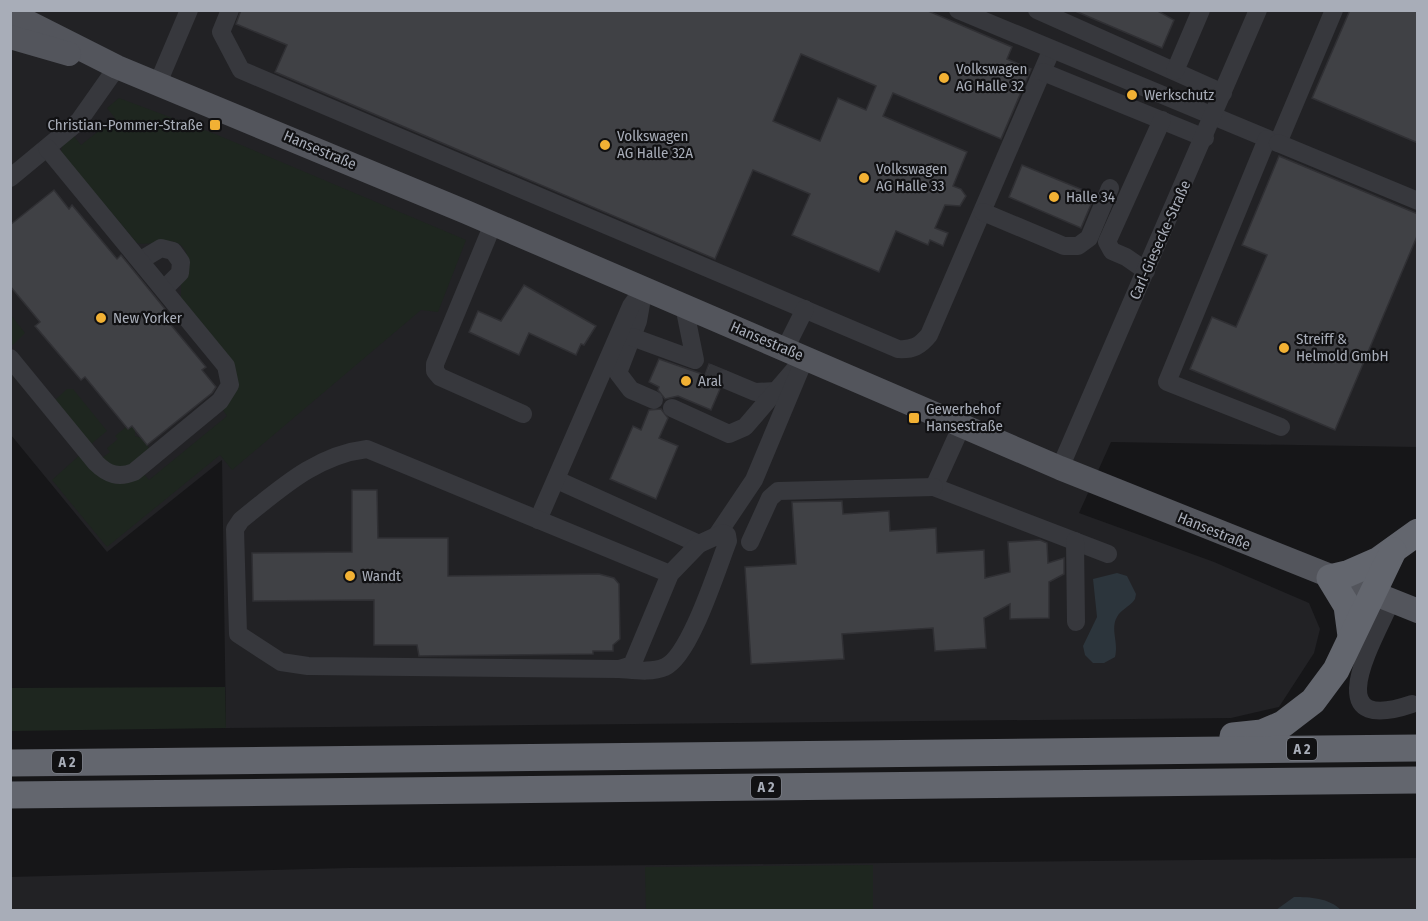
<svg xmlns="http://www.w3.org/2000/svg" width="1428" height="921" font-family="'Fira Sans Condensed',sans-serif">
<style>
.built{fill:#222225}
.green{fill:#1e261f}
.water{fill:#2c353c}
.building{fill:#404145;stroke:#303034;stroke-width:1.5;fill-rule:evenodd}
.lines{fill:none;stroke-linecap:round;stroke-linejoin:round}
.minor-tunnel{stroke:#333438;stroke-width:18;stroke-dasharray:18 9;stroke-linecap:butt}
.minor{stroke:#37383d;stroke-width:18}
.major{stroke:#53555c;stroke-width:24}
.highway{stroke:#63666e;stroke-width:27}
.poi-dot{fill:#f2b134;stroke:#111113;stroke-width:2}
.labels{text-anchor:middle;stroke-width:4.5;stroke-linejoin:round;paint-order:stroke}
.shield{fill:#111113;stroke:#7b7e86;stroke-width:1.5}
.shield-label{font-size:14px;font-weight:bold;fill:#a8adb8}
.poi-label{font-size:15px;fill:#a8adb8;stroke:#111113;text-anchor:start}
.street-label{font-size:15px;fill:#a8adb8;stroke:#111113}
</style>
<rect width="100%" height="100%" fill="#161618"/>
<g class="built">
<polygon points="10,11 1417,11 1417,447 1111,442 1079,513 1214,562 1309,603 1320,629 1314,653 1279,707 1231,718 226,728 222,460 107,552 11,435"/>
<polygon points="1417,858 1418,910 11,910 10,877 348,868"/>
</g>
<g class="green">
<path d="M 119,98 L 215,134 L 466,240 L 438,312 L 421,310 L 232,470 L 220,455 L 107,547 L 52,480 L 82,453 L 93,467 L 143,473 L 149,480 L 227,416 L 221,407 L 234,393 L 181,301 L 181,283 L 189,263 C 182,227 159,248 137,243 L 61,153 L 63,143 L 73,135 L 81,145 L 115,118 L 107,108 Z"/>
<polygon points="10,314 25,333 13,345 11,344"/>
<polygon points="67,389 73,389 107,431 91,444 55,400"/>
<polygon points="132,426 135,430 135,436 142,438 151,451 134,464 116,468 102,458 110,452 107,448 118,439 115,436 126,427 128,429"/>
<polygon points="225,687 226,728 11,731 11,688"/>
<polygon points="873,865 873,910 646,910 645,867"/>
</g>
<g class="water">
<path d="M 1117,573 L 1127,576 L 1136,594 L 1135,599 C 1130,607 1121,609 1117,617 C 1110,629 1119,643 1115,657 L 1104,663 L 1093,663 L 1085,655 L 1083,646 L 1097,617 L 1093,579 Z"/>
<path d="M 1294,897 C 1310,897 1329,898 1341,910 L 1276,910 Z"/>
</g>
<g class="building">
<path d="M 241,10 L 926,10 L 1012,47 L 1007,59 L 1031,69 L 1001,139 L 893,93 L 883,116 L 967,152 L 953,186 L 961,189 L 966,196 L 960,206 L 945,205 L 935,228 L 948,233 L 943,246 L 930,240 L 928,245 L 896,231 L 879,272 L 792,235 L 810,194 L 753,170 L 715,259 L 275,72 L 287,45 L 236,24 ZM 801,54 L 876,86 L 866,110 L 838,98 L 820,141 L 773,121 Z"/>
<polygon points="1156,10 1174,20 1162,48 1075,11"/>
<polygon points="1350,10 1418,10 1418,143 1312,98"/>
<polygon points="1279,156 1418,214 1418,234 1335,430 1190,369 1212,317 1236,327 1267,255 1242,245"/>
<polygon points="1022,165 1095,195 1081,228 1009,197"/>
<polygon points="54,190 69,209 72,205 117,259 121,255 165,309 161,313 206,367 202,370 216,387 212,393 147,445 132,426 128,429 85,377 81,380 35,326 40,322 10,286 10,225"/>
<polygon points="524,285 596,326 584,345 581,344 576,355 529,333 519,355 469,332 478,311 501,321"/>
<polygon points="659,359 705,375 709,364 720,369 713,375 715,385 720,389 711,410 678,396 665,399 658,390 659,387 649,382"/>
<polygon points="661,409 668,418 659,438 678,446 656,499 610,479 633,426 641,430 649,410"/>
<polygon points="352,490 377,490 378,538 448,538 448,576 599,574 614,578 619,584 620,639 613,645 613,651 593,651 593,654 419,656 417,645 374,645 374,600 253,601 252,553 352,552"/>
<polygon points="842,501 843,514 889,511 890,531 936,528 937,553 984,550 985,578 1010,572 1008,542 1040,540 1047,543 1048,563 1064,558 1064,574 1049,582 1049,618 1010,619 1010,604 984,618 986,648 935,651 933,628 842,634 844,659 751,664 745,567 796,564 792,502"/>
</g>
<g class="lines">
<polyline class="minor-tunnel" points="707,372 724,379"/>
<g class="minor">
<path d="M 230,10 L 221,32 L 241,70 L 898,349 C 913,350 920,346 929,335 L 1051,51"/>
<polyline points="958,10 1278,143 1334,10"/>
<polyline points="1037,10 1223,93"/>
<polyline points="1175,71 1201,10"/>
<polyline points="1043,72 1205,138"/>
<polyline points="158,83 189,10"/>
<polyline points="1267,139 1167,382 1281,427"/>
<polyline points="1278,143 1418,201"/>
<polyline points="10,178 79,121 117,67"/>
<polyline points="983,212 1064,246 1078,246 1089,238 1110,188"/>
<polyline points="493,224 435,364 435,371 440,377 523,414"/>
<polyline points="141,260 161,248 173,251 181,262 180,273 164,289"/>
<polyline points="1146,271 1126,257 1112,251 1107,242 1162,120"/>
<polyline points="643,293 638,321 618,373 631,390 654,400"/>
<polyline points="632,337 695,360 684,306"/>
<polyline points="785,349 805,309"/>
<path d="M 10,358 L 96,463 C 108,475 119,478 134,472 L 220,401 L 230,385 L 226,366 L 47,148"/>
<polyline points="724,379 755,392 776,391"/>
<polyline points="672,408 729,434 745,427 794,370"/>
<polyline points="962,425 934,487 1108,554"/>
<polyline points="1060,468 1258,10"/>
<polyline points="557,480 699,544"/>
<polyline points="538,520 631,306 644,288"/>
<polyline points="717,535 754,480 805,358"/>
<polyline points="1075,541 1076,622"/>
<polyline points="750,542 770,498 778,491 934,487"/>
<path d="M 1391,601 C 1375,638 1315,737 1412,704"/>
<path d="M 619,669 C 634,670 651,673 665,667 C 690,656 717,569 728,541 L 727,535 L 723,533 L 699,544 L 670,574 L 367,449 C 316,455 280,489 241,520 L 235,529 L 238,634 L 281,662 L 308,666 L 619,669 L 632,665 L 670,574"/>
</g>
<g class="major">
<polyline points="10,13 117,67 466,212 1060,468 1418,611"/>
<polyline points="10,37 69,54"/>
</g>
<g class="highway">
<polyline points="1351,636 1347,606 1330,578 1347,574 1379,560 1418,532"/>
<polyline points="1233,736 1262,733 1283,724 1313,701 1336,670 1393,551"/>
<polyline points="10,763 1418,748"/>
<polyline points="10,795 1418,780"/>
</g>
</g>
<g class="poi-dot">
<circle cx="944" cy="78" r="6"/>
<circle cx="1132" cy="95" r="6"/>
<rect x="209" y="119" width="12" height="12" rx="3"/>
<circle cx="605" cy="145" r="6"/>
<circle cx="864" cy="178" r="6"/>
<circle cx="1054" cy="197" r="6"/>
<circle cx="101" cy="318" r="6"/>
<circle cx="1284" cy="348" r="6"/>
<circle cx="686" cy="381" r="6"/>
<rect x="908" y="412" width="12" height="12" rx="3"/>
<circle cx="350" cy="576" r="6"/>
</g>
<g class="labels">
<g class="shield">
<rect x="1287" y="738" width="30" height="22" rx="4.5"/>
<rect x="52" y="751" width="30" height="22" rx="4.5"/>
<rect x="751" y="776" width="30" height="22" rx="4.5"/>
</g>
<g class="shield-label">
<text x="1302" y="754">A 2</text>
<text x="67" y="767">A 2</text>
<text x="766" y="792">A 2</text>
</g>
<g class="poi-label">
<text x="956" y="74">Volkswagen<tspan x="956" dy="17">AG Halle 32</tspan></text>
<text x="1144" y="100">Werkschutz</text>
<text x="203" y="130" text-anchor="end">Christian-Pommer-Straße</text>
<text x="617" y="141">Volkswagen<tspan x="617" dy="17">AG Halle 32A</tspan></text>
<text x="876" y="174">Volkswagen<tspan x="876" dy="17">AG Halle 33</tspan></text>
<text x="1066" y="202">Halle 34</text>
<text x="113" y="323">New Yorker</text>
<text x="1296" y="344">Streiff &amp;<tspan x="1296" dy="17">Helmold GmbH</tspan></text>
<text x="698" y="386">Aral</text>
<text x="926" y="414">Gewerbehof<tspan x="926" dy="17">Hansestraße</tspan></text>
<text x="362" y="581">Wandt</text>
</g>
<g class="street-label">
<text transform="translate(320 150) rotate(23)" y="5">Hansestraße</text>
<text transform="translate(1160 240) rotate(-66)" y="5">Carl-Giesecke-Straße</text>
<text transform="translate(767 341) rotate(23)" y="5">Hansestraße</text>
<text transform="translate(1214 531) rotate(22)" y="5">Hansestraße</text>
</g>
</g>
<rect width="1428" height="921" fill="none" stroke="#a8adb8" stroke-width="24"/>
</svg>
